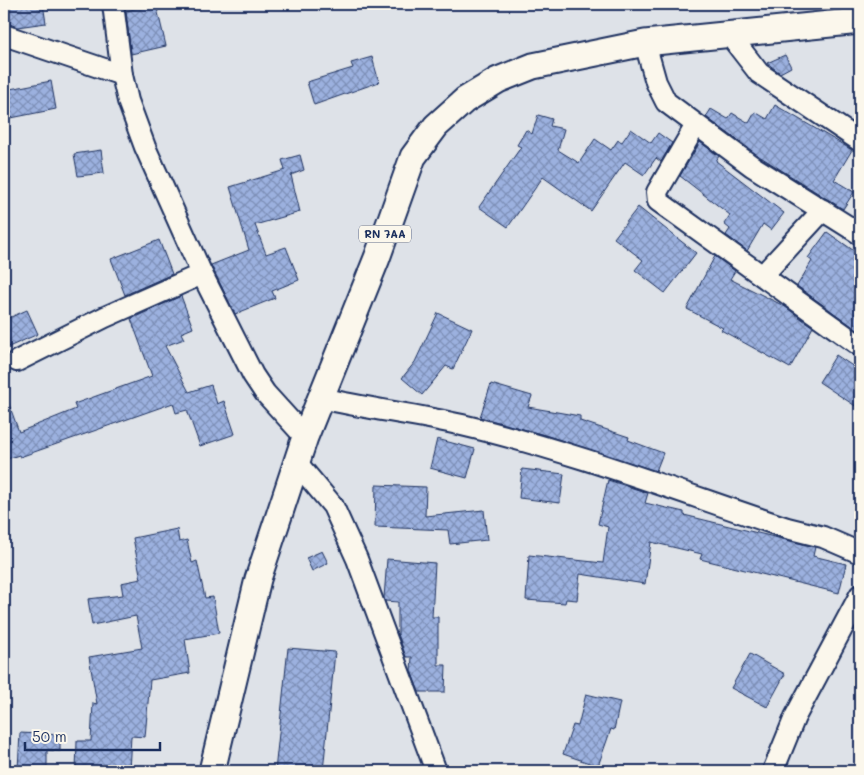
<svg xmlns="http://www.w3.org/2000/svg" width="864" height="775" font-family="Mali,sans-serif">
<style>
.building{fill:url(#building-cross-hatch);stroke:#1b2f5e}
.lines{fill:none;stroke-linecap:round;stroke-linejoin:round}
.minor-casing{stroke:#1b2f5e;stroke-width:24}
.major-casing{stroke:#1b2f5e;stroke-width:29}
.minor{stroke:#fbf7ec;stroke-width:20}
.major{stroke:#fbf7ec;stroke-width:25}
.labels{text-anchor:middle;stroke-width:4;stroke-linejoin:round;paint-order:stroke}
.shield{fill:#fbf7ec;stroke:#5e6b89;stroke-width:1}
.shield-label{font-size:11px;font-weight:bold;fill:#1b2f5e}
</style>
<defs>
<pattern id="building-cross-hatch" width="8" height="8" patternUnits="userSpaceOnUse" patternTransform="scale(1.25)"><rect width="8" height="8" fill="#9cb1df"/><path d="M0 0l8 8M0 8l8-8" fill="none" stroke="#7e90b8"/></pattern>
</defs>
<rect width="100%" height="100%" fill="#dee2e8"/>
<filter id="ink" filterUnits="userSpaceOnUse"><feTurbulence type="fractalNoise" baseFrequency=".02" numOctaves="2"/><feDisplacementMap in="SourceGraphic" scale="10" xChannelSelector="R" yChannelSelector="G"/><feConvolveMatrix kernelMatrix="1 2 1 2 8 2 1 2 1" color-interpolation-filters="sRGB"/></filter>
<g filter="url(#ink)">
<g class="building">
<polygon points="8,4 43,4 46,23 17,27 10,24"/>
<polygon points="156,4 166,46 131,54 126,11"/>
<polygon points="785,55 791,67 780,73 767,63"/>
<polygon points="372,57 379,82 314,105 307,82 353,68 351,63"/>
<polygon points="51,81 56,109 11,118 5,90"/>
<polygon points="775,105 852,150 834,180 854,192 843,209 759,156 706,117 711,109 728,119 732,113 749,123 755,112 767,119"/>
<polygon points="538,115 552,119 550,126 564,129 558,150 579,163 595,139 611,150 618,140 622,142 631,129 651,143 658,133 672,143 661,162 656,158 644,175 625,162 591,211 543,177 508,227 479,207 521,147 517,145 526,130 532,134"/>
<polygon points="700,142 719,156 716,161 784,213 771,230 763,224 747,251 726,235 730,229 724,224 730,215 680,176"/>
<polygon points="101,150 104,173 78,176 74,154"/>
<polygon points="300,155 304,170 291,175 300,212 255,225 266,254 286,247 299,280 272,291 275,298 235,314 211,265 249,250 230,187 285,170 282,160"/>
<polygon points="638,207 696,253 665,293 635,270 643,260 614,238"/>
<polygon points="827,232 860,255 860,332 797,286 812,261 808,258"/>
<polygon points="159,240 172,274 125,295 111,259"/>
<polygon points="715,256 735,271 730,279 784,306 813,327 790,368 721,330 723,328 687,309"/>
<polygon points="181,296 193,328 181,333 184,339 165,346 189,392 211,385 217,404 224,401 235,434 200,446 187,410 176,413 173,403 20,457 19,455 4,460 4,396 6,396 19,432 76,409 74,404 152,376 131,319"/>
<polygon points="27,310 38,334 4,349 4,320"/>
<polygon points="438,313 472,329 453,369 446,366 422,395 402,378 415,362"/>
<polygon points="836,355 860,371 860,409 819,382"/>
<polygon points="491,384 532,396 528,407 580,416 580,421 629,437 628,440 663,453 656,471 548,436 480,417"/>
<polygon points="437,439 475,449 467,478 430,468"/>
<polygon points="522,469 564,474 560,503 519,498"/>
<polygon points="608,480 648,493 645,503 684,512 684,515 815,547 813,556 846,564 839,593 700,559 702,554 651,542 645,584 580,574 577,600 566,599 565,603 526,600 529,555 603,563 608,527 598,524"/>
<polygon points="376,485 426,487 425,516 484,510 487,540 450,544 448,530 375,527"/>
<polygon points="177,529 179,542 187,540 192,563 197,561 205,598 213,597 219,633 185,639 190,673 150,680 145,737 131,736 129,771 76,771 77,741 91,741 93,703 97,704 89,657 142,648 136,616 92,625 88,599 123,595 121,583 141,579 133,538"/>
<polygon points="322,551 328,563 312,571 306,558"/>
<polygon points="387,559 435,563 432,617 438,617 438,665 446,665 445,692 419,692 411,671 412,657 406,657 398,634 398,602 385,601 384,598"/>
<polygon points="288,648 335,652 323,771 275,771"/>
<polygon points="750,654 785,674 767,707 731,688"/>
<polygon points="586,694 620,702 614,730 611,729 598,766 563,754 573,725 578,726"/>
<polygon points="20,733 60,735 60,751 47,750 47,771 18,769"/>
</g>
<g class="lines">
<defs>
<g id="minor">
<polyline points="113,4 122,75 128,101 145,147 202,274 253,375 265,393 305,437"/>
<polyline points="728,33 759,73 860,141"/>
<polyline points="4,35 122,75"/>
<polyline points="645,43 656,82 666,102 752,166 860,234"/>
<polyline points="696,125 657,192 658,201 860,346"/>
<polyline points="763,275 823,210"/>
<polyline points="17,361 105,317 202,274"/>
<path d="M 321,398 C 368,409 415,414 462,425 C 573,451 679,492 787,528 L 823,537 L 860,553"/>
<polyline points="297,463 333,506 357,559 436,771"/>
<polyline points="773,771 795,717 860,595"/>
</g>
<polyline id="major" points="212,771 258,579 305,437 377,258 413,157 436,126 465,100 498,80 533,66 645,43 860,21"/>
</defs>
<use href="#minor" class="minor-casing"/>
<use href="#major" class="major-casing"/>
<use href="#minor" class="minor"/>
<use href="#major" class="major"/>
</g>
</g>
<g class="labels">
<rect class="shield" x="359" y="225.5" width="52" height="17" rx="4"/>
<g class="shield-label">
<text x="385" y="238">RN 7AA</text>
</g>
</g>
<rect width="864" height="775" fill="none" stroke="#fbf7ec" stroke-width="20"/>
<rect x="10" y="10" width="844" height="755" fill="none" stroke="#1b2f5e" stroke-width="2" filter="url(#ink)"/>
<path d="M25 742v8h135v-8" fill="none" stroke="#1b2f5e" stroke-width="2.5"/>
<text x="32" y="742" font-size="15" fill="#1b2f5e" stroke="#fbf7ec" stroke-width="4" paint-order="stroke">50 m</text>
</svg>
